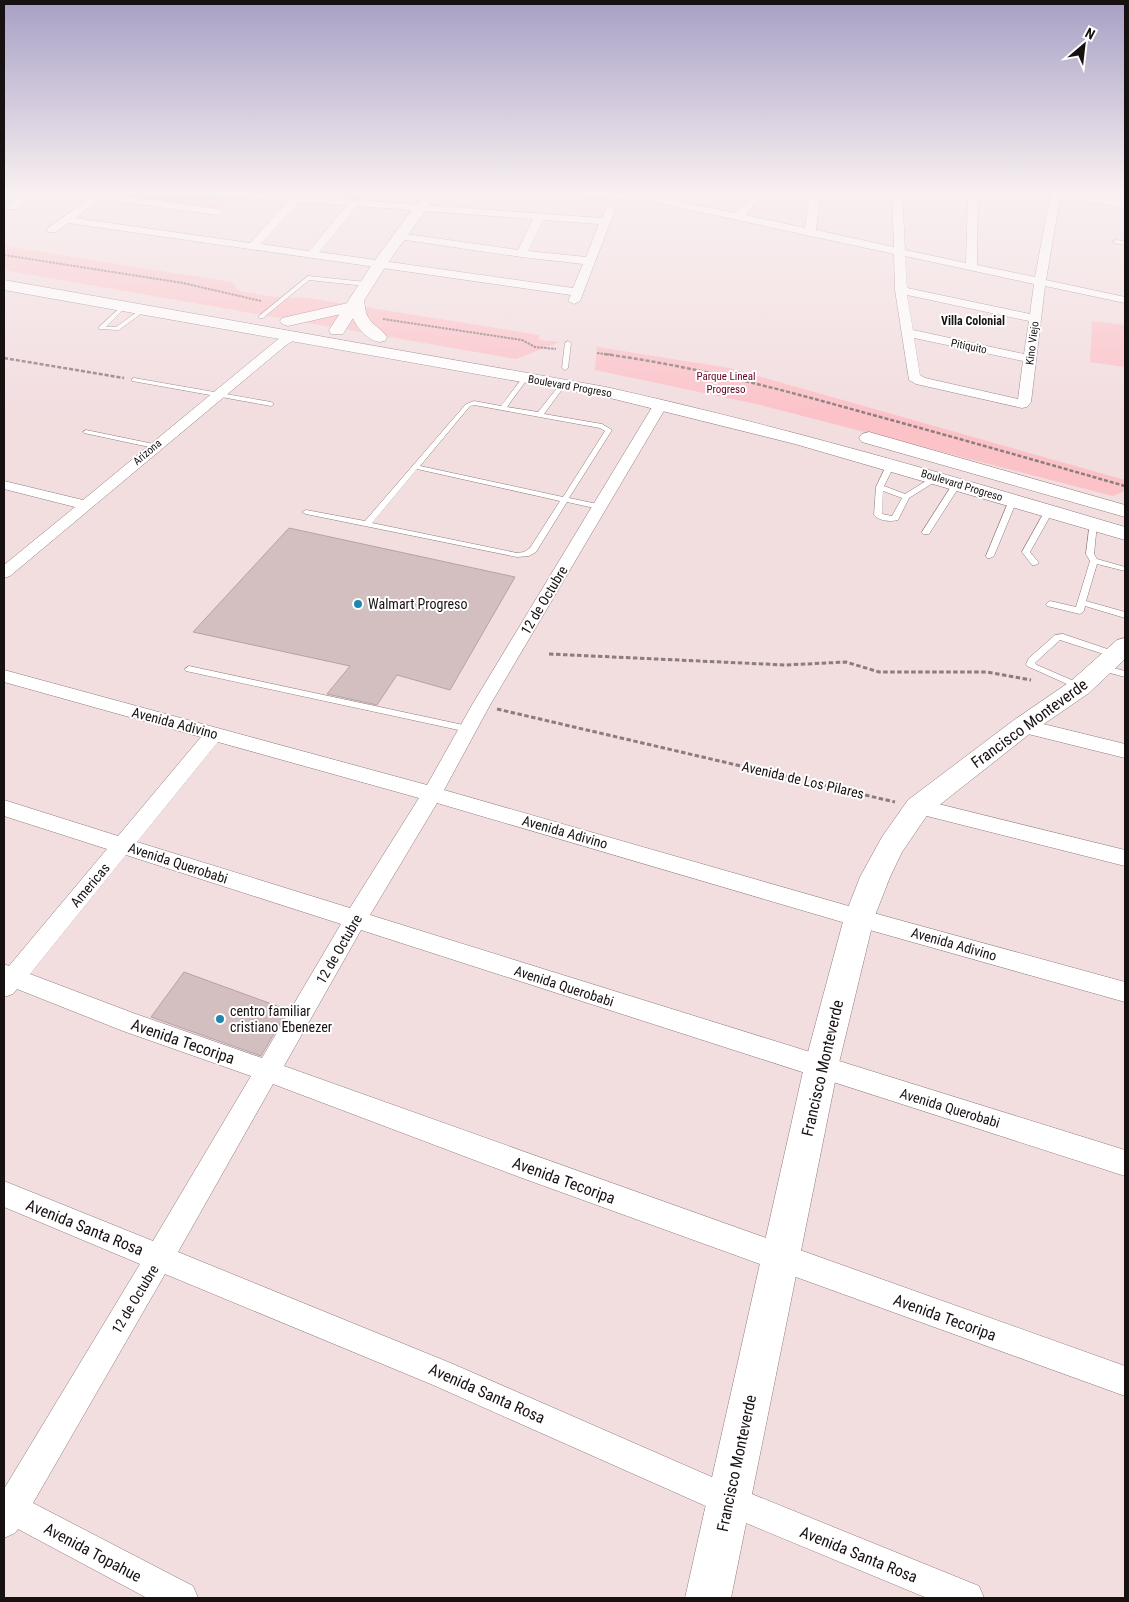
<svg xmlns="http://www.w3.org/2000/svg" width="1129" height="1602" font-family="'Roboto Condensed',sans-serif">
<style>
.green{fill:#fbc2c8}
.building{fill:#d3bec0;stroke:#b6a2a4}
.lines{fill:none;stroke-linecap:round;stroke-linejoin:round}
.lane-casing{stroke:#8f7c7e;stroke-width:1}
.street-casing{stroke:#8f7c7e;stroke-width:1}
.secondary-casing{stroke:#8f7c7e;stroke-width:1}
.primary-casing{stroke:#8f7c7e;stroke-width:1}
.path-far2{stroke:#8b7d7e;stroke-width:2;stroke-dasharray:2.5 1;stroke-linecap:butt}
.path-far1{stroke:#8b7d7e;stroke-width:2.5;stroke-dasharray:4 2;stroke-linecap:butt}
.path{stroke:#8b7d7e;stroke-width:3;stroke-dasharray:4.5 2.5;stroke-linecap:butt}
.lane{fill:#fff;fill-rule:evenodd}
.street{fill:#fff;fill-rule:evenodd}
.secondary{fill:#fff;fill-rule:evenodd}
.primary{fill:#fff;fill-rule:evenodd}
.poi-dot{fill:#1c88af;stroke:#fff;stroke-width:2}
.labels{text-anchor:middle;stroke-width:4;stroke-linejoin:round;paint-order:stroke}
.far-street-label{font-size:11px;fill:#181112;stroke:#fff}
.far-park-label{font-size:11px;fill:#620423;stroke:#fff}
.far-neighbourhood-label{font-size:12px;font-weight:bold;fill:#181112;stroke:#fff}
.street-label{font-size:14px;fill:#181112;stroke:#fff}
.poi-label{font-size:14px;fill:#181112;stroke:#fff;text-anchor:start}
.near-street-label{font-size:16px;fill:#181112;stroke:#fff}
</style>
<rect width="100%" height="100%" fill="#f2dddf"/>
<g class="green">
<polygon points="119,192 227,199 216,210 115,196"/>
<polygon points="4,246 231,282 239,291 275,297 308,298 539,335 539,340 560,342 516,359 4,270"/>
<polygon points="1092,321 1125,325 1125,367 1090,362"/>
<polygon points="597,347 729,368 1125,480 1125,491 1113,496 756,404 595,370"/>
</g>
<g class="building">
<polygon points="289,528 515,577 450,690 397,675 377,705 327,694 350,666 193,632"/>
<polygon points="184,972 288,1010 261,1056 151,1017"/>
</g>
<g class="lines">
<defs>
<g id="lane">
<polygon points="1116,240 1125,241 1125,245 1114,243 1113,242"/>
<polygon points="308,276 366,282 369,284 366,286 309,280 263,318 259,318 259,316"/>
<polygon points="124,304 127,306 106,327 116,327 141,309 146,310 119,330 99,329 99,327"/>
<polygon points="568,341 571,343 568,368 565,370 562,368 565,343"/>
<path d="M 523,377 L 528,378 L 507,407 L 538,412 L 561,383 L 563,382 L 566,384 L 544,414 L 602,424 L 612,430 L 569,498 L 602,505 L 603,507 L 599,509 L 567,502 L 536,552 L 529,556 L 517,557 L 306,514 L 302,512 L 306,510 L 365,521 L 466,404 L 474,401 L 501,406 ZM 474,405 L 600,428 L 605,431 L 563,497 L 420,466 L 470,406 ZM 417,469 L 560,501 L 530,548 L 524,552 L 517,553 L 372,523 Z"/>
<polygon points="134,378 271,402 274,404 271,406 132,381 132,379"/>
<polygon points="86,430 154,444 158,446 154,448 84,433 83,432"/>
<path d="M 888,462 L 895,464 L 884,486 L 905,494 L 934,476 L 941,478 L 909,498 L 898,520 C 889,522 880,521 874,515 L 876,487 ZM 883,491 L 902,498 L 892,516 L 882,514 Z"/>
<polygon points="954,482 960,482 961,484 929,534 923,534 922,532"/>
<polygon points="1010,498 1016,498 1017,500 994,556 990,558 987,558 986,556"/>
<polygon points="1046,509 1052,509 1053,511 1030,552 1039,563 1035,565 1032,565 1022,552"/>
<polygon points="1090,522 1096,522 1097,524 1094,554 1097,559 1125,567 1125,571 1097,564 1086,601 1125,612 1125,618 1085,606 1084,611 1080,614 1047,606 1046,604 1050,601 1076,607 1090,561 1086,554"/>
<polygon points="1063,634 1119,653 1120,655 1116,658 1060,640 1036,662 1035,663 1037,665 1083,685 1085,687 1083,689 1080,690 1027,666 1026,664 1029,658 1055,635"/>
<polygon points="1102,665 1125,671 1125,677 1099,670 1098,668 1099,666"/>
<polygon points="189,666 468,726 473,729 468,732 186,671 185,669"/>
</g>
<g id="street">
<polygon points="27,192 39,192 15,209 7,209 7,205"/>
<path d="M 98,192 L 110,192 L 108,194 L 218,209 L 223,212 L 218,215 L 101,199 L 75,218 L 250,243 L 288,201 L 200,195 L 195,192 L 244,192 L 602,218 L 606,208 L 610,207 L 615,210 L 580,301 L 574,304 L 568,301 L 571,295 L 68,223 L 56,232 L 48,232 L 47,230 L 48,228 ZM 298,202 L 347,205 L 309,251 L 261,244 ZM 357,206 L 533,219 L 518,250 L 399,233 L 394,236 L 399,239 L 521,257 L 583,264 L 573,288 L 319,252 ZM 543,220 L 599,224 L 586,257 L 528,251 Z"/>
<path d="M 565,192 L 608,192 L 654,196 L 736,213 L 747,201 L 748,192 L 758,192 L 757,202 L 745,215 L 805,228 L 810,192 L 820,192 L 816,230 L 894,247 L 892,192 L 902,192 L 905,250 L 966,263 L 968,192 L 978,192 L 977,265 L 1035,277 L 1051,192 L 1061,192 L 1046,280 L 1125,297 L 1125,303 L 1045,286 L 1031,402 L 1027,407 L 1022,408 L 916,384 L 909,380 L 895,290 L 894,254 L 654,202 L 570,195 ZM 905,256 L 1034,284 L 1030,314 L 907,288 ZM 907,295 L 1029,321 L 1024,354 L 913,330 ZM 914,338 L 1023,361 L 1018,399 L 925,378 L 920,375 Z"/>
<polygon points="294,332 300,336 285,346 10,576 4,578 4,565 75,507 4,489 4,481 83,500 277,340"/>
<path d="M 661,400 L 668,404 L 490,705 L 444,790 L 859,909 L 1125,982 L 1125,1002 L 859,927 L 437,803 L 370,915 L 1125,1150 L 1125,1176 L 361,930 L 284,1066 L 1125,1366 L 1125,1396 L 522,1178 L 273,1084 L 178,1252 L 453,1364 L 737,1488 L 979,1586 L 984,1598 L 927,1598 L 717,1511 L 433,1385 L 165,1274 L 33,1503 L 193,1586 L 198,1598 L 147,1598 L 18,1529 L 15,1533 L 4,1538 L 4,1489 L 140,1264 L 4,1207 L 4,1181 L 153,1241 L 251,1076 L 123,1031 L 17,989 L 13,994 L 4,997 L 4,964 L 9,966 L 107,849 L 4,816 L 4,800 L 118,836 L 201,737 L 4,682 L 4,670 L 427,785 L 472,705 L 654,404 ZM 218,742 L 419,798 L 350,908 L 137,842 ZM 126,855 L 341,924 L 262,1058 L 133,1013 L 30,974 Z"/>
<polygon points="1023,719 1125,744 1125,758 1016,731 1014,726 1016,721"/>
<polygon points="918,799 1125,850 1125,866 911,812 908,807 911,802"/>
</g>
<g id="secondary">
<polygon points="425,192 439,192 387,264 343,334 331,334 329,330 375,260"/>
<polygon points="1047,192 1079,192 1125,200 1125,208 1054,196"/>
<polygon points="1125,638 1125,659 1089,693 1032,732 928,814 902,852 890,877 874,918 838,1067 731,1598 685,1598 804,1067 844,918 860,877 882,837 908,800 1014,720 1071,681 1117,640"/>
</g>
<g id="primary">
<path d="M 4,280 L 606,387 C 781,426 953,476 1125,527 L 1125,540 L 795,444 L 606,397 L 4,290 Z"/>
<path d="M 356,296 L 362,298 C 366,303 364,310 368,317 C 372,325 382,329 387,337 L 385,341 L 379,342 C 365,339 355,325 350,312 L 288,326 L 282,324 L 280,321 L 282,318 L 348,303 L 350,298 Z"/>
<polygon points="869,432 1125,505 1125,517 862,442 859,438 862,434"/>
</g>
</defs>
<use href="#lane" class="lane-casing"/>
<use href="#street" class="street-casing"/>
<use href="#secondary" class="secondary-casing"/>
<use href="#primary" class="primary-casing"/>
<g class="path-far2">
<polyline points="4,255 183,283 261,301"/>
<polyline points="383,319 522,340 535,347 556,349"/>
<polyline points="597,353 613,355"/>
</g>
<g class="path-far1">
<path d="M 604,354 C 693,366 776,388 862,412 C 950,436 1038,461 1125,486"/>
<polyline points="4,358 124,378"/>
</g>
<g class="path">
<polyline points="549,654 785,665 846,662 879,672 987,672 1031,680"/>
<polyline points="497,709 895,802"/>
</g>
<use href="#lane" class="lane"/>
<use href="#street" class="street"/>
<use href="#secondary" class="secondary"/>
<use href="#primary" class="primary"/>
</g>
<linearGradient id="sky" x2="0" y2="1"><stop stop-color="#a7a0c5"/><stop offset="0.46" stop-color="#f9f0f1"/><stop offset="1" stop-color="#f9f0f1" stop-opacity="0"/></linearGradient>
<rect width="1129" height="417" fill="url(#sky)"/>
<g class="poi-dot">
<circle cx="358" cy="604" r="5"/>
<circle cx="220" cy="1019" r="5"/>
</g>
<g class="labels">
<g class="far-street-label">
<text transform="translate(1032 343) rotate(-83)" y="4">Kino Viejo</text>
<text transform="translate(969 346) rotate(12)" y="4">Pitiquito</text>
<text transform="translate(570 386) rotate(10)" y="4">Boulevard Progreso</text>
<text transform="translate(147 452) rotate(-40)" y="4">Arizona</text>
<text transform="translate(962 485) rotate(17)" y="4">Boulevard Progreso</text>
</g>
<g class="far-park-label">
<text x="726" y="380">Parque Lineal<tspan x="726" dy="13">Progreso</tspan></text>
</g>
<g class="far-neighbourhood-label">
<text x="973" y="325">Villa Colonial</text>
</g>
<g class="street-label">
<text transform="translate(544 600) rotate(-59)" y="5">12 de Octubre</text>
<text transform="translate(175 723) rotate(15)" y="5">Avenida Adivino</text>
<text transform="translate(803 780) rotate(13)" y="5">Avenida de Los Pilares</text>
<text transform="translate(565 832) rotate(16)" y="5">Avenida Adivino</text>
<text transform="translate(178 863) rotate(18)" y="5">Avenida Querobabi</text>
<text transform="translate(90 885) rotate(-50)" y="5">Americas</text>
<text transform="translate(954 944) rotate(16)" y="5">Avenida Adivino</text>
<text transform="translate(339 949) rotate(-60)" y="5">12 de Octubre</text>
<text transform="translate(564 986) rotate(18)" y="5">Avenida Querobabi</text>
<text transform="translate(950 1108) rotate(17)" y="5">Avenida Querobabi</text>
<text transform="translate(135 1299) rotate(-59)" y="5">12 de Octubre</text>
</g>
<g class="poi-label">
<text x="368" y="609">Walmart Progreso</text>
<text x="230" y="1016">centro familiar<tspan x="230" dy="16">cristiano Ebenezer</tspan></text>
</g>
<g class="near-street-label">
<text transform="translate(1029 723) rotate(-36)" y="6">Francisco Monteverde</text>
<text transform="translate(183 1041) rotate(19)" y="6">Avenida Tecoripa</text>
<text transform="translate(822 1068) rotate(-77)" y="6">Francisco Monteverde</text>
<text transform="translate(564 1180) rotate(20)" y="6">Avenida Tecoripa</text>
<text transform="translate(85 1227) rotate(22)" y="6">Avenida Santa Rosa</text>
<text transform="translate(945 1317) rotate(20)" y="6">Avenida Tecoripa</text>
<text transform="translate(487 1393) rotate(24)" y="6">Avenida Santa Rosa</text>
<text transform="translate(736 1463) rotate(-78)" y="6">Francisco Monteverde</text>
<text transform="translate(93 1552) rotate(28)" y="6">Avenida Topahue</text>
<text transform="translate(859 1554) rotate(22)" y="6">Avenida Santa Rosa</text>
</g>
</g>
<rect width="1129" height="1602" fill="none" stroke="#181112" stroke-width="10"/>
<g transform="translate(1084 45) rotate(28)" stroke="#ffffff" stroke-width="4" paint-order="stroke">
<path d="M0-4L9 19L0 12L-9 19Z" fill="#181112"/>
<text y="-8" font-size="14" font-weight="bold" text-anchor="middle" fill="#181112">N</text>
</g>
</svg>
